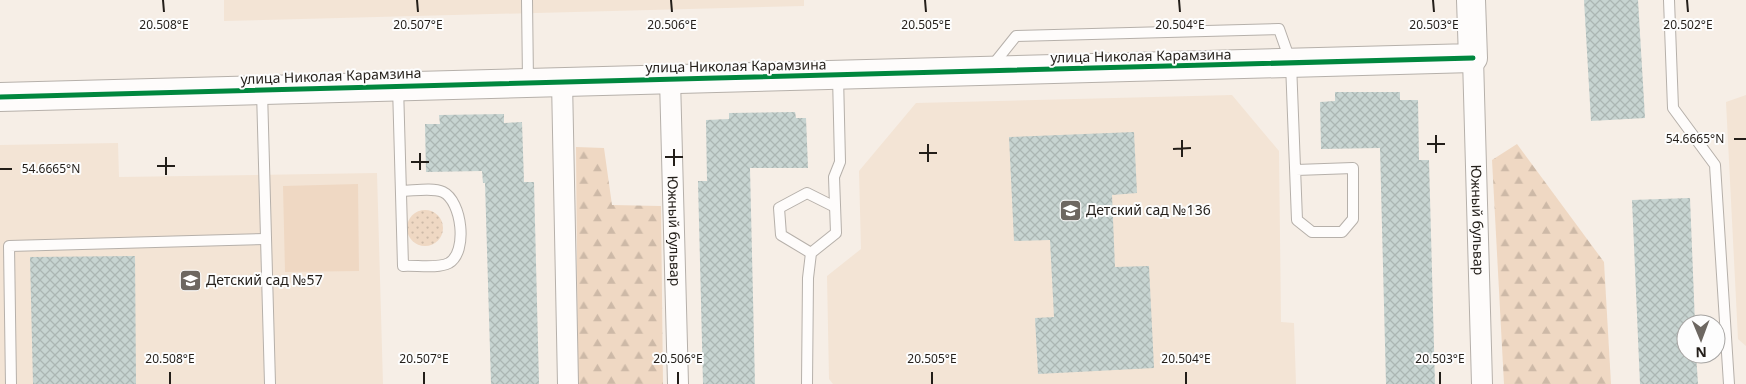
<svg xmlns="http://www.w3.org/2000/svg" width="1746" height="384" font-family="'Noto Sans',sans-serif">
<style>
.built{fill:#f3e4d5}
.grass{fill:url(#grass-dots)}
.forest{fill:url(#forest-firs)}
.green{fill:#efd8c3}
.building{fill:url(#building-cross-hatch)}
.lines{fill:none;stroke-linecap:round;stroke-linejoin:round}
.lane-casing{stroke:#b6b0aa;stroke-width:12}
.street-casing{stroke:#b6b0aa;stroke-width:22}
.secondary-casing{stroke:#b6b0aa;stroke-width:30}
.lane{stroke:#fefcfb;stroke-width:10}
.street{stroke:#fefcfb;stroke-width:20}
.secondary{stroke:#fefcfb;stroke-width:28}
.cycleway-casing{stroke:#fdfdfd;stroke-width:8}
.cycleway{stroke:#00873e;stroke-width:5}
.ticks{fill:none;stroke:#231e19;stroke-width:2}
.labels{text-anchor:middle;stroke-width:4;stroke-linejoin:round;paint-order:stroke}
.street-label{font-size:14px;fill:#231e19;stroke:#fdfdfd}
.poi-label{font-size:14px;fill:#231e19;stroke:#fdfdfd;text-anchor:start}
.ticks-label{font-size:12px;text-anchor:middle;fill:#231e19;stroke:#fdfdfd;stroke-width:4;stroke-linejoin:round;paint-order:stroke}
</style>
<defs>
<pattern id="grass-dots" width="8" height="8" patternUnits="userSpaceOnUse" patternTransform="scale(1.25)"><rect width="8" height="8" fill="#efd8c3"/><path d="M2 2h.1M6 6h.1" fill="none" stroke="#cdb9a7" stroke-width="1.8" stroke-linecap="round"/></pattern>
<pattern id="forest-firs" width="22" height="20" patternUnits="userSpaceOnUse" patternTransform="scale(1.25)"><rect width="22" height="20" fill="#efd8c3"/><path d="M5 1l3.5 6h-7zM16 11l3.5 6h-7z" fill="#cdb9a7"/></pattern>
<pattern id="building-cross-hatch" width="8" height="8" patternUnits="userSpaceOnUse" patternTransform="scale(1.25)"><rect width="8" height="8" fill="#c7d4d1"/><path d="M0 0l8 8M0 8l8-8" fill="none" stroke="#abb6b3"/></pattern>
</defs>
<rect width="100%" height="100%" fill="#f6eee6"/>
<g class="built">
<polygon points="224,0 804,0 804,6 224,21"/>
<polygon points="1232,95 1279,151 1281,322 1294,323 1296,384 833,384 829,379 827,276 861,249 859,171 916,103"/>
<polygon points="1746,95 1746,346 1738,339 1726,102"/>
<polygon points="118,143 119,177 377,173 383,384 0,384 0,145"/>
</g>
<circle class="grass" cx="425" cy="228" r="18"/>
<g class="forest">
<polygon points="1517,144 1604,262 1611,384 1504,384 1492,160"/>
<polygon points="576,147 604,148 612,205 661,206 663,384 578,384"/>
</g>
<polygon class="green" points="358,184 359,271 285,272 283,186"/>
<g class="building">
<polygon points="1584,0 1638,0 1645,118 1591,121"/>
<polygon points="1335,92 1400,92 1400,100 1418,100 1419,160 1429,160 1435,384 1386,384 1380,148 1321,149 1320,102 1335,101"/>
<polygon points="795,112 796,118 806,118 808,168 750,168 755,384 703,384 698,181 707,181 706,120 729,119 729,113"/>
<polygon points="504,114 504,123 522,122 524,182 534,182 539,384 491,384 485,183 483,183 482,171 426,172 425,124 440,124 439,115"/>
<polygon points="1134,132 1137,193 1112,195 1115,267 1149,266 1154,368 1038,374 1035,318 1054,317 1050,240 1014,241 1009,137"/>
<polygon points="1690,198 1695,324 1686,324 1686,354 1696,354 1698,384 1640,384 1632,200"/>
<polygon points="135,256 136,384 33,384 30,257"/>
</g>
<g class="lines">
<defs>
<g id="lane">
<polyline points="527,0 528,81"/>
<polyline points="1669,0 1673,108 1715,165 1729,384"/>
<polyline points="992,66 1016,36 1279,29 1291,63 1297,220 1312,232 1342,232 1353,219 1353,168 1296,170"/>
<path d="M 398,86 L 403,266 C 416,265 437,269 449,263 C 468,252 462,201 443,192 C 432,187 413,191 401,191"/>
<polyline points="262,91 270,384"/>
<polyline points="811,253 781,235 779,208 807,193 835,207"/>
<polyline points="11,384 9,246 266,239"/>
<polyline points="807,384 808,278 811,253 836,233 834,177 840,162 838,76"/>
</g>
<g id="street">
<path id="s1" d="M 1473,58 L 1482,384"/>
<path id="s2" d="M 670,79 L 678,384"/>
<polyline points="562,81 568,384"/>
</g>
<polyline id="secondary" points="0,97 1473,58 1471,0"/>
</defs>
<use href="#lane" class="lane-casing"/>
<use href="#street" class="street-casing"/>
<use href="#secondary" class="secondary-casing"/>
<use href="#lane" class="lane"/>
<use href="#street" class="street"/>
<use href="#secondary" class="secondary"/>
<defs>
<polyline id="cycleway" points="0,97 1473,58"/>
</defs>
<use href="#cycleway" class="cycleway-casing"/>
<use href="#cycleway" class="cycleway"/>
</g>
<path class="ticks" d="M 163,0 L 164,12M 417,0 L 418,12M 671,0 L 672,12M 925,0 L 926,12M 1179,0 L 1180,12M 1433,0 L 1434,12M 1687,0 L 1688,12M 1436,135 L 1436,153M 1734,139 L 1746,139M 1182,140 L 1182,157M 928,144 L 928,162M 1427,144 L 1445,144M 674,149 L 674,166M 1173,149 L 1191,148M 420,153 L 420,170M 919,153 L 937,153M 166,157 L 166,175M 665,157 L 683,157M 411,162 L 429,162M 157,166 L 175,166M 0,169 L 12,169M 170,372 L 170,384M 424,372 L 424,384M 678,372 L 678,384M 932,372 L 932,384M 1186,372 L 1186,384M 1440,372 L 1440,384"/>
<defs>
<symbol id="school-square" viewBox="-11 -11 22 22"><rect x="-9" y="-9" width="18" height="18" rx="4" fill="#6d6761" stroke="#fdfdfd"/><path d="M0-5L7-2L0 1L-7-2ZM-4 1L0 2.5L4 1V4Q0 6-4 4Z" fill="#fff"/></symbol>
</defs>
<g fill-rule="evenodd">
<use href="#school-square" x="1058" y="198" width="25" height="25"/>
<use href="#school-square" x="178" y="268" width="25" height="25"/>
</g>
<g class="labels">
<g class="street-label">
<text transform="translate(1141 56) rotate(-1)" y="5">улица Николая Карамзина</text>
<text transform="translate(736 66) rotate(-1)" y="5">улица Николая Карамзина</text>
<text transform="translate(331 76) rotate(-2)" y="5">улица Николая Карамзина</text>
<text dy="5" stroke="none"><textPath href="#s1" startOffset="162">Южный бульвар</textPath></text>
<text dy="5" stroke="none"><textPath href="#s2" startOffset="152">Южный бульвар</textPath></text>
</g>
<g class="poi-label">
<text x="1086" y="215">Детский сад №136</text>
<text x="206" y="285">Детский сад №57</text>
</g>
</g>
<g class="ticks-label">
<text x="164" y="29">20.508°E</text>
<text x="418" y="29">20.507°E</text>
<text x="672" y="29">20.506°E</text>
<text x="926" y="29">20.505°E</text>
<text x="1180" y="29">20.504°E</text>
<text x="1434" y="29">20.503°E</text>
<text x="1688" y="29">20.502°E</text>
<text x="1695" y="143">54.6665°N</text>
<text x="51" y="173">54.6665°N</text>
<text x="170" y="363">20.508°E</text>
<text x="424" y="363">20.507°E</text>
<text x="678" y="363">20.506°E</text>
<text x="932" y="363">20.505°E</text>
<text x="1186" y="363">20.504°E</text>
<text x="1440" y="363">20.503°E</text>
</g>
<g transform="translate(1701 339) rotate(179)"><circle r="24" fill="#fdfdfd" stroke="#a6a4a2"/>
<path d="M0-4L9 19L0 12L-9 19Z" fill="#6d6761"/>
<text y="-8" font-size="14" font-weight="bold" text-anchor="middle" fill="#231e19">N</text>
</g>
</svg>
